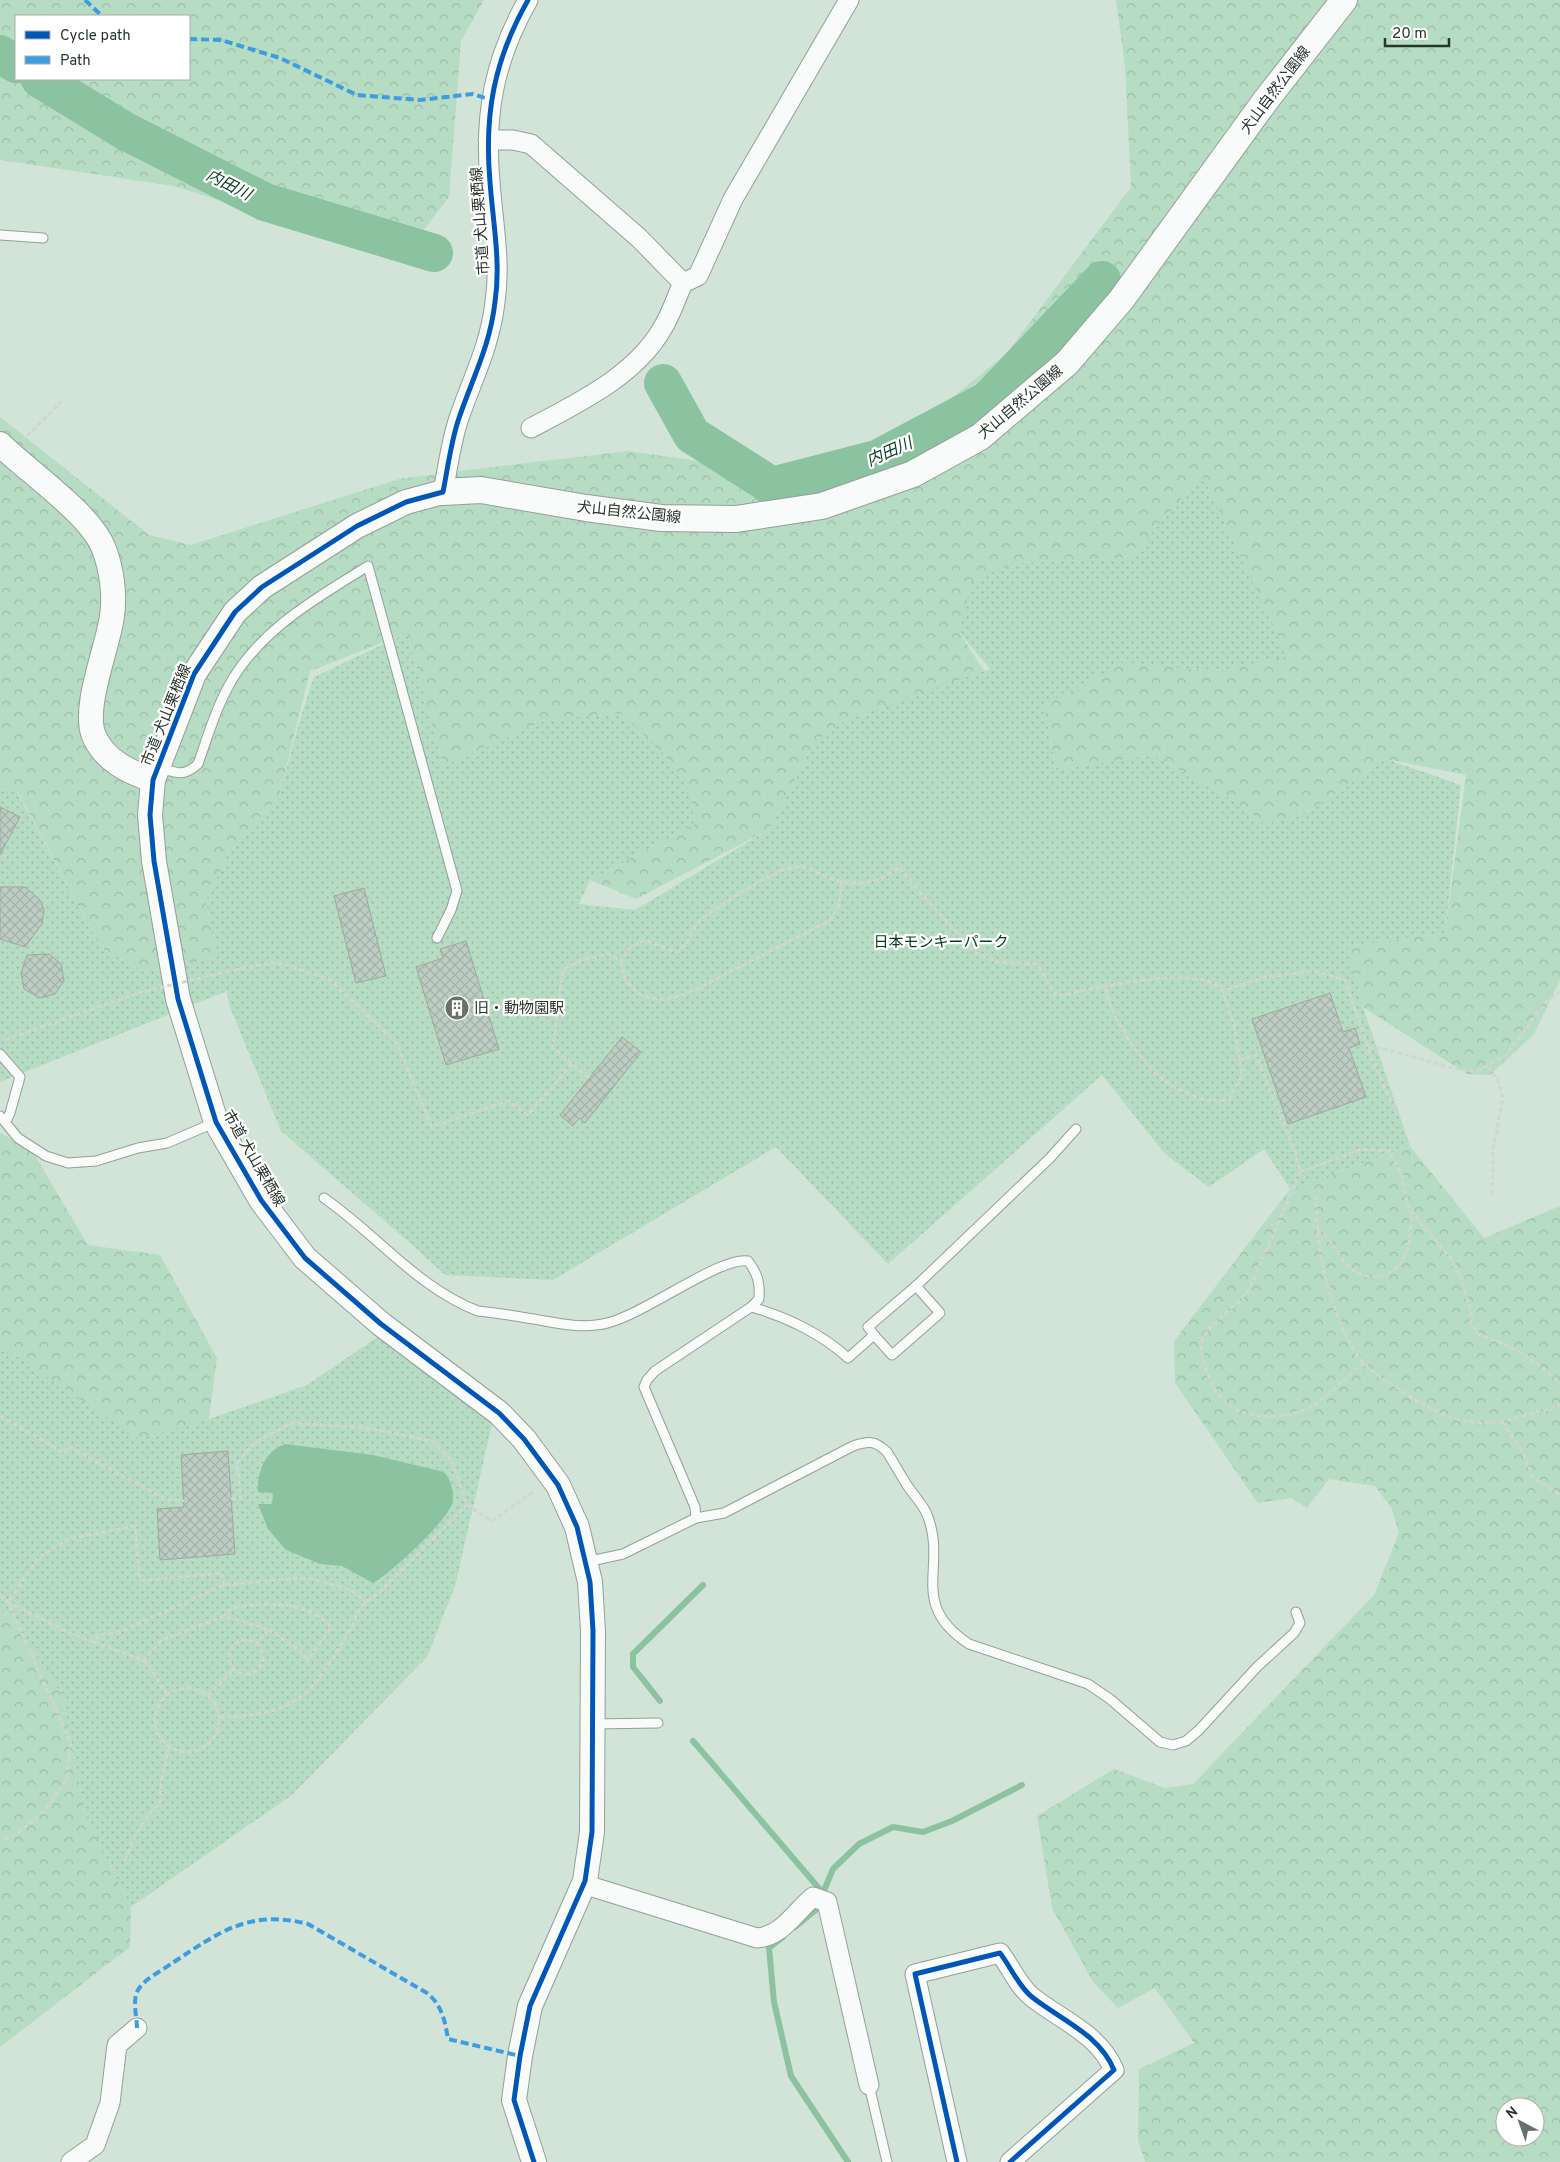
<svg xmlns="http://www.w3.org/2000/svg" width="1560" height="2162" font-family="Overpass,'Noto Sans JP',sans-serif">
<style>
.forest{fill:url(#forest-crowns);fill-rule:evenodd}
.park{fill:url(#park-dots)}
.water{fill:#8bc2a0}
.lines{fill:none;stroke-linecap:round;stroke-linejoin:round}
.stream{stroke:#8bc2a0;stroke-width:6}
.river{stroke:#8bc2a0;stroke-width:38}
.building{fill:url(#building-cross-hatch);stroke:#9ba99f}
.service-casing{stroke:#92a097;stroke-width:11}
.minor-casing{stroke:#92a097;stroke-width:21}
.tertiary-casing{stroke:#92a097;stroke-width:26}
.secondary-casing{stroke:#92a097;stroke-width:28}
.path{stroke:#d0d6d2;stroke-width:3;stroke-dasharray:5 2.5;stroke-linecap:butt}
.service{stroke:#f8fbf9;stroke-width:9}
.minor{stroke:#f8fbf9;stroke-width:19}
.tertiary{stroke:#f8fbf9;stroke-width:24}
.secondary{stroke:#f8fbf9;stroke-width:26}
.path-bridge{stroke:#d0d6d2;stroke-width:3;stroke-dasharray:5 2.5;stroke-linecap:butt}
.quiet{stroke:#3d9de1;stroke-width:4;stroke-dasharray:8 4;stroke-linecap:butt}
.cycleway-casing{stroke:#fff;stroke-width:8}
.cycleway{stroke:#0057b8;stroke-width:5}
.labels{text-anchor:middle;stroke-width:4.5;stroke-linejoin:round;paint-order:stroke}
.street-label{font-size:15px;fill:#28352d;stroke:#fff}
.park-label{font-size:15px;fill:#003c20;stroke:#fff}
.poi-label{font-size:15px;fill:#28352d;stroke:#fff;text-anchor:start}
.water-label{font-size:16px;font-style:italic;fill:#084225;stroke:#fff}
</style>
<defs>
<pattern id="forest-crowns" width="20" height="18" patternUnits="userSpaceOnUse" patternTransform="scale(1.25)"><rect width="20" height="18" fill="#b6dcc3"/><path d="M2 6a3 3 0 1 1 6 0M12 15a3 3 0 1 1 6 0" fill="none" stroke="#9cbda8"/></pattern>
<pattern id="park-dots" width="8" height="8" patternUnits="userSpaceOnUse" patternTransform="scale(1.25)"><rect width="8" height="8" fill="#b6dcc3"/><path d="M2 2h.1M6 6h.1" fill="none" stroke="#9cbda8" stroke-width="1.8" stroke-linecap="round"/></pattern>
<pattern id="building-cross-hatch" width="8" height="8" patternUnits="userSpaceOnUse" patternTransform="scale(1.25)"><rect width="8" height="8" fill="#becdc3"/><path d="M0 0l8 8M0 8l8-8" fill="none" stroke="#a3b1a8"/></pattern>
</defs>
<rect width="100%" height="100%" fill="#d2e4d8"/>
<g class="forest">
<path d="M 0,0 L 484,0 L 461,41 L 449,197 L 401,259 L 174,186 L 0,160 ZM 189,16 L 189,79 L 16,79 L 16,16 Z"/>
<polygon points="1116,0 1560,0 1560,980 1534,1034 1490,1075 1467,1074 1363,1007 1346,946 1445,933 1466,775 1386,759 1304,815 1264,824 1234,801 1153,755 1056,770 1044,705 1124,661 1215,672 1202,475 1130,558 1014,563 959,632 986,674 815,741 770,829 636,899 590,880 694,825 692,795 668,758 544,721 443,766 407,633 310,671 279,797 229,852 206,901 217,958 145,972 101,948 18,792 0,789 0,417 149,535 191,545 399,479 484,468 628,451 805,476 882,455 1007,353 1131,187 1125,66"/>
<polygon points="0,1133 31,1149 88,1245 160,1255 217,1358 209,1419 129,1442 0,1346"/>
<path d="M 1410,1146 L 1484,1238 L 1560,1206 L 1560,2162 L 1145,2162 L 1138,2140 L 1139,2069 L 1194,2043 L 1155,1988 L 1118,2008 L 1093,1982 L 1052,1908 L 1037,1816 L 1114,1769 L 1165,1788 L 1193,1784 L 1374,1595 L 1399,1533 L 1392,1509 L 1375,1486 L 1329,1479 L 1307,1508 L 1292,1498 L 1258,1503 L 1175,1383 L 1174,1341 L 1290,1189 ZM 1505,2107 L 1535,2107 L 1535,2137 L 1505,2137 Z"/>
<polygon points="0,1610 13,1620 62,1695 85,1813 131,1907 130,1947 0,2047"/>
</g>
<g class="park">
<polygon points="1202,475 1287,656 1215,672 1124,662 1044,705 1056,770 1153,755 1234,801 1264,824 1304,815 1386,759 1461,785 1445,933 1347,946 1363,1007 1410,1146 1290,1189 1264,1149 1209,1187 1165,1154 1102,1075 888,1264 776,1147 553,1280 445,1275 418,1250 281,1131 229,1005 227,991 0,1082 0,789 17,792 101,948 145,972 217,958 206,901 229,852 279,797 299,723 314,677 407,633 443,766 544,721 621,713 668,758 692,795 694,825 590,880 579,904 635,910 770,829 815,741 848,719 990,669 959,632 972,581 1014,563 1130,558"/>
<polygon points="385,1332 493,1420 455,1586 427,1657 292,1795 131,1907 85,1813 62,1695 13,1620 0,1610 0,1345 139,1439 209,1419 307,1385"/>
</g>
<path class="water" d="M 285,1444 L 373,1455 L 444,1472 C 451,1480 455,1493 452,1504 C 446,1522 390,1574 373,1583 L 342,1566 L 320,1564 L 286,1550 L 268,1529 L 258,1504 L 272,1504 L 273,1493 L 258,1492 C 257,1472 265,1451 285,1444 Z"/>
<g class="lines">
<g class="stream">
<polyline points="660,1701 633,1667 633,1654 703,1585"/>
<polyline points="693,1741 823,1893 833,1869 859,1844 893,1827 923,1832 952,1821 1022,1785"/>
<polyline points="795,1927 817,1909"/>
<polyline points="783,1937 769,1948 774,2002 791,2076 848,2162"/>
</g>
<g class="river">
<polyline points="0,54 16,64"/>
<polyline points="40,79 125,131 265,202 434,253"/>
<polyline points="663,383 692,435 772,486 877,459 988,400 1102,280"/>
</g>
</g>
<g class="building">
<polygon points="0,807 20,817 0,855"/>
<polygon points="0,887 25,887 40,900 44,910 42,924 25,947 0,939"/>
<polygon points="364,888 386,976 356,983 334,896"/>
<polygon points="466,941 499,1049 446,1065 416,967 443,958 440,949"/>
<polygon points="49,954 61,964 64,981 55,994 40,998 24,989 21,973 27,955"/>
<polygon points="1330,993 1343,1032 1355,1028 1360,1044 1349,1048 1366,1097 1288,1124 1252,1019"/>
<polygon points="622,1037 641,1052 585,1123 579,1118 573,1126 560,1115"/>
<polygon points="228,1451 235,1554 160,1560 157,1509 184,1507 181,1455"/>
</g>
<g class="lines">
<defs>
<g id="service">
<polyline points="0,235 43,238"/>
<path d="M 160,768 C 177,773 184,777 198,764 C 207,739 214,713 227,689 C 257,631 315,599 368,566 L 457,891 L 451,910 L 437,938"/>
<polyline points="0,1054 20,1077 10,1113 6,1121"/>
<polyline points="0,1116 18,1138 46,1156 68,1163 96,1161 138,1148 167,1143 216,1122"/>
<path d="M 324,1198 C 376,1234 419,1289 478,1311 C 495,1313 511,1315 527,1318 C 553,1322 578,1329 603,1324 C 642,1317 719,1256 748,1261 C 758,1274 760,1283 759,1299 L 751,1307 L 655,1371 L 647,1380 L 644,1387 L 695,1507 L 696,1518"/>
<path d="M 751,1307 C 785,1316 822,1334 848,1358 L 874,1335 L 892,1355 L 940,1313 L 916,1286 L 1050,1158 L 1076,1129"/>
<polyline points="874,1335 868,1327 916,1286"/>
<path d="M 586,1562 L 623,1554 L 696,1518 L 724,1513 L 853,1446 C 868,1441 875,1440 887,1452 C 894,1463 900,1474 907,1485 C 914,1496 924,1505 928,1517 C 947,1568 908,1604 969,1644 L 1088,1684 L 1110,1699 L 1160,1742 L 1173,1745 L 1186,1741 L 1199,1730 L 1257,1667 L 1294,1633 L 1300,1623 L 1296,1612"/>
<polyline points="593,1724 658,1723"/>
<polyline points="869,2085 887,2162"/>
</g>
<g id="minor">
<polyline points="488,140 513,140 531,144 639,238 683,283"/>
<path d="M 531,428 C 578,403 635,376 662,329 C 671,315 676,298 683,283 L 698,276 L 733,199 L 849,0"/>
<path d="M 443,492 C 448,467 451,441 459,418 C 473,377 490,346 495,302 C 501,262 493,223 490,182 C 484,114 494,60 528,0"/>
<path d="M 583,1884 L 757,1938 C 782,1936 794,1913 813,1897 L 827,1902 L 869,2085"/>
<polyline points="71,2162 95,2145 110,2103 117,2045 137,2028"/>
<path d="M 957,2162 L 915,1974 L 1000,1953 C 1010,1966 1019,1987 1032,1997 C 1061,2020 1099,2034 1114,2070 L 1010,2162"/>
</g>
<g id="tertiary">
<path d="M 0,444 C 28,472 91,514 104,549 C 112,570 115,595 112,616 C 108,647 82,708 94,736 C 105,761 129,772 153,780"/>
<polyline points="443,492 406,502 357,526 262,587 235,612 194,674 153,780 150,815 154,861 178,999 216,1122 261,1200 305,1258 381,1324 499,1413 524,1439 558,1485 577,1527 590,1582 593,1631 592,1832 585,1881 530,2006 520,2056 514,2100 534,2162"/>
</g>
<polyline id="secondary" points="443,492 481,490 586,508 661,518 736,519 822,506 913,474 980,437 1067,363 1121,300 1266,100 1344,0"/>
</defs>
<use href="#service" class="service-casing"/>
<use href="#minor" class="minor-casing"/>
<use href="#tertiary" class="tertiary-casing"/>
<use href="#secondary" class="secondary-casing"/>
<g class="path">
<polyline points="27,436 61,402"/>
<path d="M 622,961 C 621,989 645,1003 671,998 C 693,993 714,980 734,970 C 766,953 798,937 829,921 L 839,905 L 842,881"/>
<polyline points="234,970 278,962 329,979 397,1044 432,1127 508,1101 528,1115 572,1064"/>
<path d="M 1106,988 C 1108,1014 1142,1064 1164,1080 C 1176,1089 1199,1100 1214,1101 C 1218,1102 1224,1100 1229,1100 L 1242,1075 L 1234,1025 L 1223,991"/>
<polyline points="5,1040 138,993"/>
<polyline points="1368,1048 1381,1048 1459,1070 1476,1072 1506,1055 1546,1002 1560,992"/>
<path d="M 1239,1060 L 1256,1055 L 1295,1152 L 1300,1172 L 1362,1149 L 1389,1151 L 1402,1175 L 1408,1207 L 1451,1259 L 1460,1276 L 1471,1311 L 1471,1322 L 1479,1335 C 1509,1343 1536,1361 1560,1383"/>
<polyline points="1488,1067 1497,1078 1503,1097 1493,1150 1492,1197"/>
<path d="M 589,1078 L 553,1048 L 563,969 L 584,959 L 608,954 L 622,961 L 628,949 L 645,940 L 677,952 C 690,945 689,932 699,922 C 714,908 775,869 795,867 C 807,865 816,873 827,877 C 852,887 878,885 898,867 L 974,952 L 997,962 L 1037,964 L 1056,996 C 1098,989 1170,969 1210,982 C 1215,984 1219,988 1223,991 L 1266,977 L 1314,971 L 1345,980 L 1373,1062 L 1391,1102 L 1396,1107"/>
<path d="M 1300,1172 L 1250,1288 C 1239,1304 1208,1326 1203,1338 C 1198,1353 1207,1373 1213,1386 C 1229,1422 1284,1423 1314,1405 C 1332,1393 1347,1376 1363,1363"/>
<path d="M 1316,1195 C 1315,1246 1330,1318 1360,1359 C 1370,1371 1383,1378 1396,1387 C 1444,1419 1471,1432 1527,1415 C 1538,1411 1551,1410 1560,1405"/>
<path d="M 1317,1230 C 1331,1235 1337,1255 1347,1265 C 1366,1285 1398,1278 1407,1251 C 1411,1239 1410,1225 1412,1213"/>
<polyline points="0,1416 64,1453 68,1446 165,1499 184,1501"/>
<polyline points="1502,1422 1524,1454 1533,1477 1560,1495"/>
<polyline points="231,1499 241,1498 237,1463 254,1443 292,1423 367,1428 432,1441 452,1461 467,1505 492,1521 534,1491"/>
<polyline points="0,1595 8,1602 71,1744 66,1781 46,1809 18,1833 0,1841"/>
<path d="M 222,1617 C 226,1614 230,1610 234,1608 C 262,1601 314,1602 331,1628 L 308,1659 L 293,1645 L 269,1630"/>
<circle cx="246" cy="1657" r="17"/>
<polyline points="94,1642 74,1635 8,1602 37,1559 68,1539 135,1526 140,1581 222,1573 224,1585"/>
<polyline points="143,1661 162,1640 222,1617 240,1620 269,1630 256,1643"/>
<circle cx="187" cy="1720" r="32"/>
<path d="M 167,1695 L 149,1666 L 140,1659 L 94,1642 C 99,1632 108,1633 118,1633 L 224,1585 L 297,1578 L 313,1579 L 351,1590 L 366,1602"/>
<polyline points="208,1696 234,1669"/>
<path d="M 219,1717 C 298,1716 312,1694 350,1630 C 354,1624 355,1618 358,1612 C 362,1603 372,1598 380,1592 L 467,1505"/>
<path d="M 125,1860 C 133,1840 143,1817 160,1804 L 161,1782 L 169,1747"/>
</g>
<use href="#service" class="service"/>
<use href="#minor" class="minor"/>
<use href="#tertiary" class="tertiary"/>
<use href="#secondary" class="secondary"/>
<polyline class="path-bridge" points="138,993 234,970"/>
<g class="quiet">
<polyline points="85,0 102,16"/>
<polyline points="189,39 221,40 280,58 357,95 420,100 473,94 491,100"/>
<path d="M 137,2028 C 137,2018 132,2000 138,1990 C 144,1979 163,1970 174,1962 C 219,1932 250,1909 308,1924 L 427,1993 C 442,2005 445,2021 448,2039 L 520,2056"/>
</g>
<defs>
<g id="cycleway">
<path d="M 528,0 C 494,60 484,114 490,182 C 493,223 501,262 495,302 C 490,346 473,377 459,418 C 451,441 448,467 443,492 L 406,502 L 357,526 L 262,587 L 235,612 L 194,674 L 153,780 L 150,815 L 154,861 L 178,999 L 216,1122 L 261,1200 L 305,1258 L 381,1324 L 499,1413 L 524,1439 L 558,1485 L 577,1527 L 590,1582 L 593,1631 L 592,1832 L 585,1881 L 530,2006 L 520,2056 L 514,2100 L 534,2162"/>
<path d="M 957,2162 L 915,1974 L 1000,1953 C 1010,1966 1019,1987 1032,1997 C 1061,2020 1099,2034 1114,2070 L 1010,2162"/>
</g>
</defs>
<use href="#cycleway" class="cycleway-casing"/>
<use href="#cycleway" class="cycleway"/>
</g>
<defs>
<symbol id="building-disc" viewBox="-11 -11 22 22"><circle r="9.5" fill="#647269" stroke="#fff"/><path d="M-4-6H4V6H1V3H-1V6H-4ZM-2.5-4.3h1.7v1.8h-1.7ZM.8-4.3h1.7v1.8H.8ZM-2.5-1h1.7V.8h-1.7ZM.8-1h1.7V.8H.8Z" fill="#fff"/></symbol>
</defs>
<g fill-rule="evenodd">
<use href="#building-disc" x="443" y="994" width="28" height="28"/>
</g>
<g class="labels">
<g class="street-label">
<text transform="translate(1275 90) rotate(-53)" y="5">犬山自然公園線</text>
<text transform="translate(480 221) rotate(-94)" y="5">市道 犬山栗栖線</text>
<text transform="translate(1020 402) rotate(-40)" y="5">犬山自然公園線</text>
<text transform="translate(629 512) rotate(6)" y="5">犬山自然公園線</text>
<text transform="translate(166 715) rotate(-68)" y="5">市道 犬山栗栖線</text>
<text transform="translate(254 1158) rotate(60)" y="5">市道 犬山栗栖線</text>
</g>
<g class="park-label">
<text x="941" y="947">日本モンキーパーク</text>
</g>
<g class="poi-label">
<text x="474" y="1013">旧・動物園駅</text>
</g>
<g class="water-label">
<text transform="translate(229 184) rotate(27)" y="6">内田川</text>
<text transform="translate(889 451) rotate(-24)" y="6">内田川</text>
</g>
</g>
<rect x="15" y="15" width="175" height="65" fill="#ffffff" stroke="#a9aeab"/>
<rect x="25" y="31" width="25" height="8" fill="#0057b8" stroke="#a9aeab"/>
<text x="60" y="40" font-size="15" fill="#28352d">Cycle path</text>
<rect x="25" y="56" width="25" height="8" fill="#3d9de1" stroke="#a9aeab"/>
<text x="60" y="65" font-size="15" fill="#28352d">Path</text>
<g transform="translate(1520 2122) rotate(319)"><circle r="24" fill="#ffffff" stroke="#a9aeab"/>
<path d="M0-4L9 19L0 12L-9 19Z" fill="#647269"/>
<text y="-8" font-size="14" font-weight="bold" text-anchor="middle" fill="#28352d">N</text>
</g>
<path d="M1385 38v8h64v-8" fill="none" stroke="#28352d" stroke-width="2.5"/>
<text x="1392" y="38" font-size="15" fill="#28352d" stroke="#ffffff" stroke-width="4" paint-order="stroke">20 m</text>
</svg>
